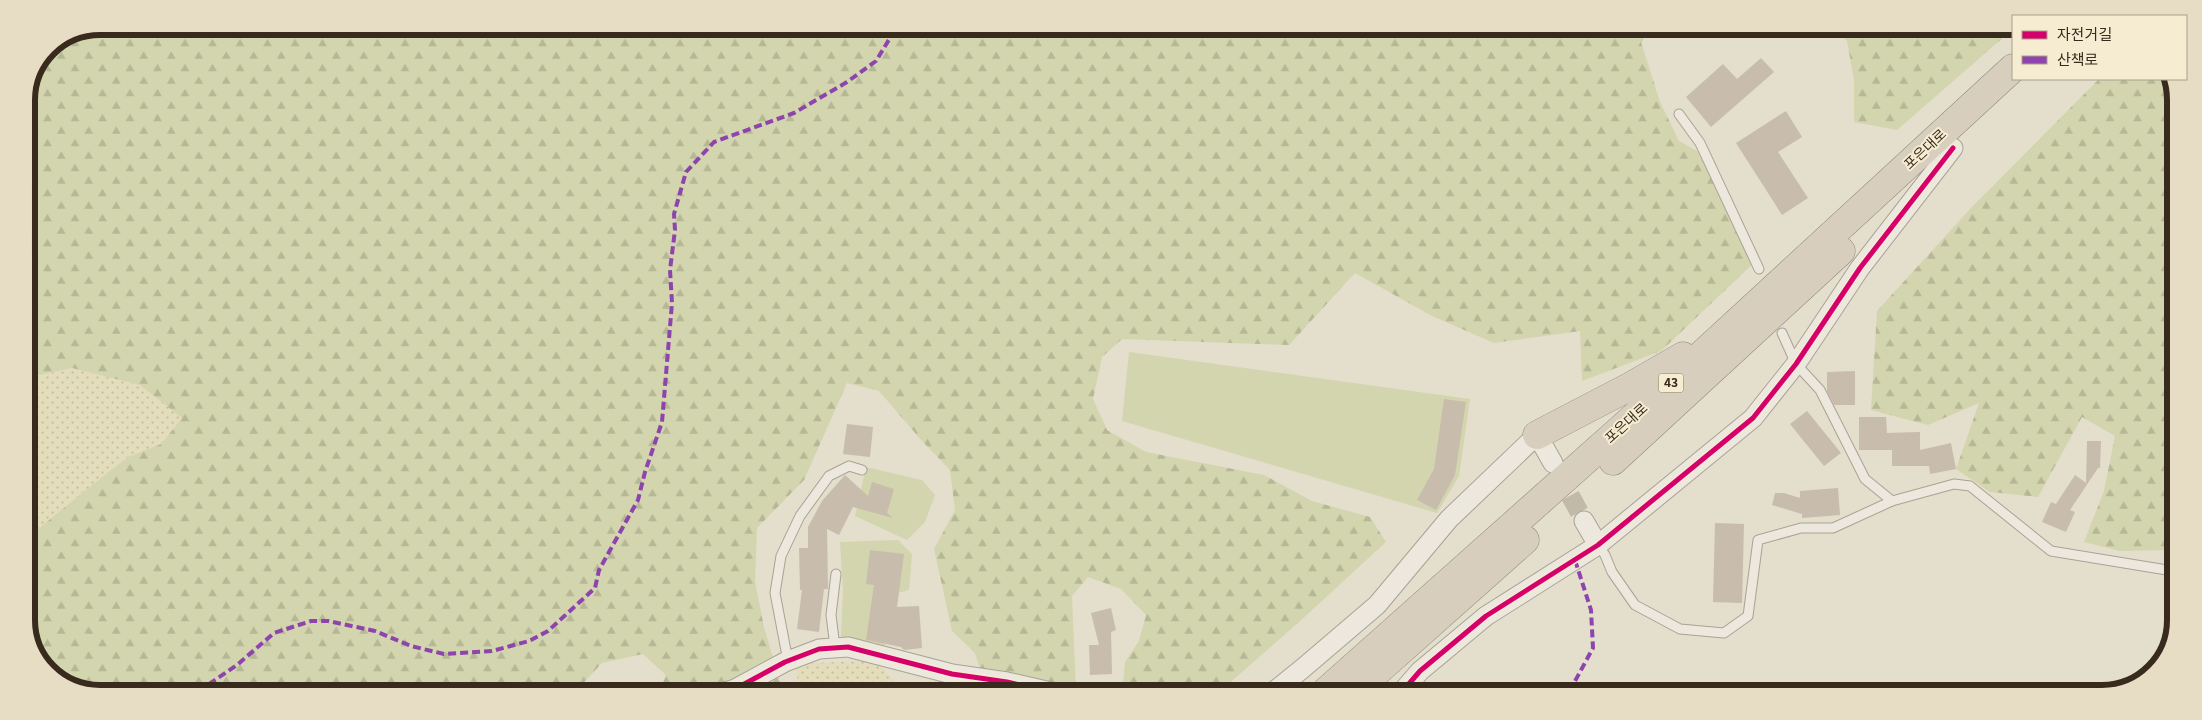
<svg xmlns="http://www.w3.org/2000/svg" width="2202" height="720" font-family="Georgia,'Noto Sans KR',serif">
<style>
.farmland{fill:url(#farmland-dots)}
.green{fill:#d3d5ae}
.forest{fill:url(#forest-firs)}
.building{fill:#c8bcad}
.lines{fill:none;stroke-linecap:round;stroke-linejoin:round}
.street-tunnel{stroke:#c2baa9;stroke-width:19;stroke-dasharray:19 9;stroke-linecap:butt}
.lane-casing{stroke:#a9a295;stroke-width:11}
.street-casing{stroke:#a9a295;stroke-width:21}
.highway-casing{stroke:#8f887c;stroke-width:29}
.lane{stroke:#ece8de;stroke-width:9}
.street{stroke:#ece8de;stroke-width:19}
.highway{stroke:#d7cebd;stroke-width:28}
.quiet{stroke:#8e44ad;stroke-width:4;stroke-dasharray:8 4;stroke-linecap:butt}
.cycleway-casing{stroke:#f6ecd2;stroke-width:8}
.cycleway{stroke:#d6006c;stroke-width:5}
.labels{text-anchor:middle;stroke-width:4;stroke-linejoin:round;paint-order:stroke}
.shield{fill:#f6ecd2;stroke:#716553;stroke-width:1}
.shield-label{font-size:12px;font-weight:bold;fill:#382b1d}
.street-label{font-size:14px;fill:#382b1d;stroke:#f6ecd2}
.rim{fill:none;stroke:#382b1d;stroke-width:6}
</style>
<defs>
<pattern id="farmland-dots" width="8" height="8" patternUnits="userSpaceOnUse" patternTransform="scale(1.25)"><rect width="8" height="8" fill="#e4ddbc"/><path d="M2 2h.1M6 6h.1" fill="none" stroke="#c4bea1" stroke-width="1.8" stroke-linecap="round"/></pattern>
<pattern id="forest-firs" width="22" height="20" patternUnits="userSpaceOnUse" patternTransform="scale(1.25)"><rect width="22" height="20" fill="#d3d5ae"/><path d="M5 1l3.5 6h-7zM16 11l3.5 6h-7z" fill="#b6b795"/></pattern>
</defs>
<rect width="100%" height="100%" fill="#e4decc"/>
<g class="farmland">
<polygon points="72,368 140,385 182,418 161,444 128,457 82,493 26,539 26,378"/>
<polygon points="876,660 904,692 800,692 795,664"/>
</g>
<g class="green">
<polygon points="1129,352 1470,399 1459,476 1437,513 1122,421"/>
<polygon points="866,467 922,480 935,495 925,522 907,540 855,516"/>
<polygon points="898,540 912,554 909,590 886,596 893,602 885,645 879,651 861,646 841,636 843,590 840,542"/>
</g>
<g class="forest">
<polygon points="100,26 1651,28 1641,42 1660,102 1679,141 1715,161 1734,213 1758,259 1661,351 1582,381 1580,331 1494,343 1432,316 1355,273 1289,345 1122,339 1102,357 1093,399 1107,430 1146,452 1264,475 1312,501 1370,517 1386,542 1299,622 1218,693 1132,693 1123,686 1125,662 1139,641 1146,615 1121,589 1088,577 1072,596 1076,692 987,692 975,653 952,631 934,549 955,510 950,470 922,441 879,391 847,383 804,480 757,528 755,582 764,627 783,692 659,692 666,675 643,654 602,663 575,692 81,691 44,668 26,625 26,539 82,493 128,457 161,444 182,418 140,385 72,368 26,378 26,100 48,48"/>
<polygon points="1834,28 2013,29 1897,130 1854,122 1854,80 1847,41"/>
<polygon points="2099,79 2169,79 2176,95 2174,550 2120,551 2084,542 2104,491 2115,436 2082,417 2038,497 1990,492 1956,469 1979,403 1928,425 1871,410 1877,311 1971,208"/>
</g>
<g class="building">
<polygon points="1761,58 1774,72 1711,127 1686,97 1723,64 1737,79"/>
<polygon points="1786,111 1802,137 1778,152 1808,198 1782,215 1736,143"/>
<polygon points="1855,371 1855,405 1834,405 1827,391 1827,372"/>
<polygon points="1444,399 1466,402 1455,475 1436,510 1417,500 1434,469"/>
<polygon points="1807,411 1841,453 1824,466 1790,424"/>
<polygon points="1859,417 1886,417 1887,433 1920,432 1920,450 1951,443 1956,469 1930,474 1929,466 1892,466 1892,450 1859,450"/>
<polygon points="847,424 873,427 870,457 843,454"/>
<polygon points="2087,441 2101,441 2100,468 2098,468 2070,510 2075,512 2066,532 2042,522 2051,502 2056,504 2075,475 2086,483"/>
<polygon points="845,475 868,496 872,482 894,489 887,513 893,518 853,507 839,535 827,529 828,586 828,589 824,589 819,632 797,629 802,590 800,590 799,548 808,548 808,527 822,501"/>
<polygon points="1838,488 1840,515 1802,518 1802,514 1772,505 1775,493 1784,493 1800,498 1800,491"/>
<polygon points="1715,523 1744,524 1742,603 1713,602"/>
<polygon points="870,550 904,554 897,607 919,606 922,648 904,650 901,647 866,640 874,585 866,584"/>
<polygon points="1111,608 1116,630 1111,632 1112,674 1090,675 1089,645 1099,645 1091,613"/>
</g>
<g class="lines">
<polyline class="street-tunnel" points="1557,471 1584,521"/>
<defs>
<g id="lane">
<polyline points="1679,114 1700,143 1759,269"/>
<polyline points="1782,333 1796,364 1820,390 1865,479 1892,501"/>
<polyline points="1598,545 1605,555 1612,572 1635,605 1680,629 1724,633 1748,616 1758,540 1801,528 1833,528 1892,501 1954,484 1970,486 2051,551 2173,571"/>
<polyline points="835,647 831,615 836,574"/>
<polyline points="788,661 775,593 781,556 800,516 829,476 849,466 862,470"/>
</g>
<g id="street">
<polyline points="1584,521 1598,545"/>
<polyline points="725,692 735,689 785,662 819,649 848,647 952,674 1007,682 1051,692"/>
<polyline points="1272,693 1302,669 1377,605 1449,519 1537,435 1553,463"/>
<polyline points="1401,693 1420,671 1486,616 1598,545 1753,418 1796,364 1860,268 1953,148"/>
</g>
<g id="highway">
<polyline points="1537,435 1631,386 1683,356"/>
<polyline points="1613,461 1841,251"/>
<polyline points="1324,693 1624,426 2013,68"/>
<polyline points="1353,693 1525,540"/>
</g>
</defs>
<use href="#lane" class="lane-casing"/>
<use href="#street" class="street-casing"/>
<use href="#highway" class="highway-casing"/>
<use href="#lane" class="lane"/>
<use href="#street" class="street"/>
<use href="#highway" class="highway"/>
<g class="quiet">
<polyline points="1575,560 1591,610 1593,648 1574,683 1590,693"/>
<polyline points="199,691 237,665 274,633 311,621 328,621 375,631 411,646 444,654 492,651 529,641 548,631 595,588 599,570 638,500 645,472 662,422 672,303 670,270 675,230 674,214 686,172 714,142 794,113 847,82 876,61 890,38 894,27"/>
<polyline points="1555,693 1574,683"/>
</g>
<defs>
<g id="cycleway">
<polyline points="725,692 735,689 785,662 819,649 848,647 952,674 1007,682 1051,692"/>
<polyline points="1401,693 1420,671 1486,616 1598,545 1753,418 1796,364 1860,268 1953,148"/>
</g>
</defs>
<use href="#cycleway" class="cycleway-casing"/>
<use href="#cycleway" class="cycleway"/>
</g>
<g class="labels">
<rect class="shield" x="1658.5" y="373.5" width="25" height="19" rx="4"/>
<g class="shield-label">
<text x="1671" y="387">43</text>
</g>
<g class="street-label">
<text transform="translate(1925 149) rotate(-43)" y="5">포은대로</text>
<text transform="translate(1626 423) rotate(-42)" y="5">포은대로</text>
</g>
</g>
<path d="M0 0H2202V720H0ZM100 35H2102A65 65 0 0 1 2167 100V620A65 65 0 0 1 2102 685H100A65 65 0 0 1 35 620V100A65 65 0 0 1 100 35Z" fill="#e7ddc4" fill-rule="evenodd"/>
<path class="rim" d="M100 35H2102A65 65 0 0 1 2167 100V620A65 65 0 0 1 2102 685H100A65 65 0 0 1 35 620V100A65 65 0 0 1 100 35Z"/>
<rect x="2012" y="15" width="175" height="65" fill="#f6ecd2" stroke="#aa9f8a"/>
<rect x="2022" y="31" width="25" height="8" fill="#d6006c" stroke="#aa9f8a"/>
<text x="2057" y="40" font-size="15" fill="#382b1d">자전거길</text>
<rect x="2022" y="56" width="25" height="8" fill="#8e44ad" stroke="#aa9f8a"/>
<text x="2057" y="65" font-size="15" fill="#382b1d">산책로</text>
</svg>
